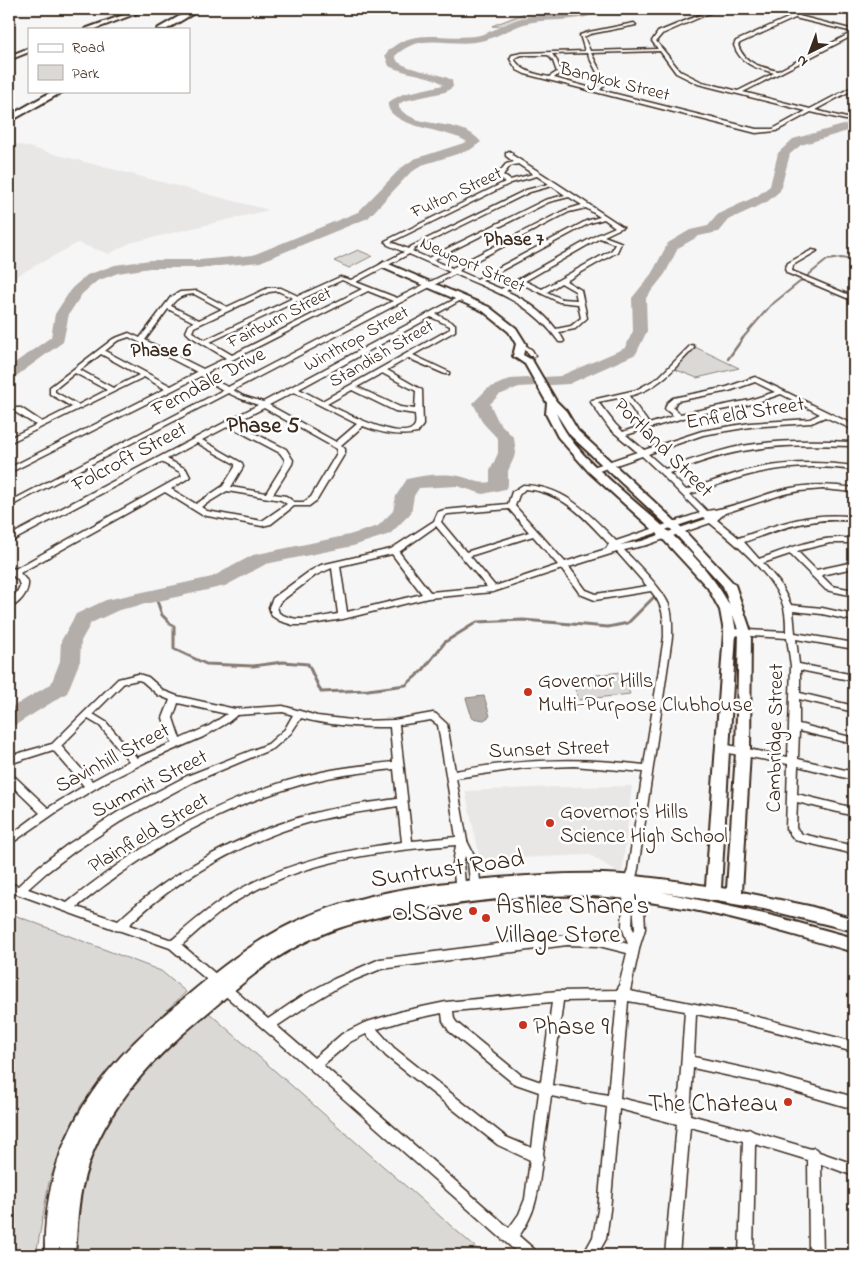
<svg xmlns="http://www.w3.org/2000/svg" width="863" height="1264" font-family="'Indie Flower',sans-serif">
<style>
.built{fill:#e9e7e6}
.green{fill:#dbd9d6;stroke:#8b827a}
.water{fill:#b4aeaa;stroke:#847972}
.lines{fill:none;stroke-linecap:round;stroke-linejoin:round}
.stream-far2{stroke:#847972;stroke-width:2}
.stream-far1{stroke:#847972;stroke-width:2.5}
.stream{stroke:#847972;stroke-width:3}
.river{fill:#b4aeaa;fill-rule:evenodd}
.street-casing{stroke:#3b2a1e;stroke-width:3}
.secondary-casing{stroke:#3b2a1e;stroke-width:4}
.highway-casing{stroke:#3b2a1e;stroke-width:4}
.street{fill:#fff;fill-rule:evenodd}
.secondary{fill:#fff;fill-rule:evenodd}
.highway{fill:#fff;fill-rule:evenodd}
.poi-dot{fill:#c8321e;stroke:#fff;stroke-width:2}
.labels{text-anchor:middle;stroke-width:5;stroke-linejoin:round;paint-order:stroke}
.far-street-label{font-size:18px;fill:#3b2a1e;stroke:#fff}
.far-neighbourhood-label{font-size:19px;font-weight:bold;fill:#3b2a1e;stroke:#fff}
.street-label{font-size:21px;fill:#3b2a1e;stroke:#fff}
.poi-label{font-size:21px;fill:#3b2a1e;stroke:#fff;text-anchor:start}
.neighbourhood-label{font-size:22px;font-weight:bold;fill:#3b2a1e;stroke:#fff}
.near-street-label{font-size:25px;fill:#3b2a1e;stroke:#fff}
.near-poi-label{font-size:25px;fill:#3b2a1e;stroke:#fff;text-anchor:start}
</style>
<rect width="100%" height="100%" fill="#f7f6f6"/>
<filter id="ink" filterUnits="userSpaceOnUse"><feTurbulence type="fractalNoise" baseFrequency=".02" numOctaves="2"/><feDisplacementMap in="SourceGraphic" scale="10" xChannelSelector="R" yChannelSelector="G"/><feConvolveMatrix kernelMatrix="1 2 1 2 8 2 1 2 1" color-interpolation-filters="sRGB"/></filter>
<g filter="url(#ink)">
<g class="built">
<polygon points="9,142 269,210 130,243 109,254 78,243 9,280"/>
<polygon points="632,786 622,875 590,855 517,858 507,867 482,867 465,791 553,787"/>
</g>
<g class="green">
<path d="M 535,9 L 599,9 C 579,18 558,15 538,18 C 521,21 509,28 492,26 Z"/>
<polygon points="358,250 372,256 349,268 334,261"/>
<polygon points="695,347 739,368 697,378 674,369"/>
<polygon points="621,672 630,694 579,700 571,678"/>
<polygon points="9,913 161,971 186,992 131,1044 81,1105 64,1141 49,1182 36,1255 9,1255"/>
<path d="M 208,1012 L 484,1255 L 76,1255 C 77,1183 95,1121 146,1068 C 165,1048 187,1030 208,1012 Z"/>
</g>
<polygon class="water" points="484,696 490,716 484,720 472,718 466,698"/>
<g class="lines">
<polyline class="stream-far2" points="742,339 770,306 827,260 841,258 854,260"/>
<polyline class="stream-far1" points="728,359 743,338"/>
<polyline class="stream" points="155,595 162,615 174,627 174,649 206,664 253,666 283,662 308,664 321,692 368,690 406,685 423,670 445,642 477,622 523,620 608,627 628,623 656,595"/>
<g class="river">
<path d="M 591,9 L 604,9 C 589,22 552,19 533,22 C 513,25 496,40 475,42 C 446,46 420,32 395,56 L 398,62 C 414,72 435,71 452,80 L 453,87 L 445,92 L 404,101 L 399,104 L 399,108 C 419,131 461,117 481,142 L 470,150 L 422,165 L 409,174 L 368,218 L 260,262 L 199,268 L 150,268 L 118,273 L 97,281 L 82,294 L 69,314 L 63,342 L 15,377 L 9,379 L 9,367 L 51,337 L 55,314 L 72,288 L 87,275 L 115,265 L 150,260 L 199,260 L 253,255 L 358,212 L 401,168 L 414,159 L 467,142 C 451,130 384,127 388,102 L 403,94 L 443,85 C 436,75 403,74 389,66 L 385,55 C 408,26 443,40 475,36 C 491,34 506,22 522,18 C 544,13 569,17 591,9 Z"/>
<path d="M 854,122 L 854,129 L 801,145 L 790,154 L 780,191 L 767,202 L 728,220 L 718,232 L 699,236 L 678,248 L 665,274 L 646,298 L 647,331 L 636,354 L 569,384 L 519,387 L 499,395 L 490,404 L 498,421 L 514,438 L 516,453 L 508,471 L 508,485 L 505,489 L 483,494 L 457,486 L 419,488 L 414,496 L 411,513 L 390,534 L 353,546 L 266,564 L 225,586 L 119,610 L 91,623 L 81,641 L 80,661 L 67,693 L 17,724 L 9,727 L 9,709 L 51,684 L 60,661 L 61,641 L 76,614 L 106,600 L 212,577 L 253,555 L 349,535 L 378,526 L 393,511 L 396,496 L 407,479 C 423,475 443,473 459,476 C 470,478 479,485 490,482 L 490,471 L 498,453 L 498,439 L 483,423 L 473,403 L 487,389 L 510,379 L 560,376 L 625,348 L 633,331 L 632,298 L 652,273 L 668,243 L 690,230 L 708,226 L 718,214 L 757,196 L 770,186 L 778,153 L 793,139 Z"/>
</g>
<defs>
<g id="street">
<path d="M 714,9 L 719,9 L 662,34 L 656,41 L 680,71 L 702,82 L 738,91 L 774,73 C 756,68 740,64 734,45 L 736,41 L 790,17 L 762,9 C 772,9 786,16 794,15 C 801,15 806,9 813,9 L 799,16 L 854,30 L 854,35 L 743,92 L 810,109 L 854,86 L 854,89 L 815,110 L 854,120 L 854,122 L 811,112 L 776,131 L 756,133 L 525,74 L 517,70 L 510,59 L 512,55 L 522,53 L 585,51 L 580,35 L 589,32 L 634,23 L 636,25 L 590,34 L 584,37 L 590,51 L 658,49 L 652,41 L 658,32 ZM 795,18 L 853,32 L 778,71 C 760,67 744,63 738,45 L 740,43 ZM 660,51 L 676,73 L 698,84 L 806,111 L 773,129 L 756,129 L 600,90 L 605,84 L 605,80 L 591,53 ZM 587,53 L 601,80 L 601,84 L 595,89 L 554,78 L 561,72 L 557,61 L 552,54 ZM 522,55 L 548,55 L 553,61 L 557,72 L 549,77 C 533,73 524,73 514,59 L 516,57 Z"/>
<path d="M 509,151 L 512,153 L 512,155 L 541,173 L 623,227 L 604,236 L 620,242 L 621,243 L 617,252 L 566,281 L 581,290 L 587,318 L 575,329 L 559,332 L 564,341 L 563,342 L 559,342 C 532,303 496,292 455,274 L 233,390 L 243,396 L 263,402 L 459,297 L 463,297 L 463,299 L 436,314 L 455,324 L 455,331 L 413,355 L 449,372 L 449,374 L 445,374 L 408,358 L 387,370 L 422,390 L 423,425 L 417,433 C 398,437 381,433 363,426 L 341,445 L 345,449 L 345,453 L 317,500 L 309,506 L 294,506 L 271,524 L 262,526 L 202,515 L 165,492 L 20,573 L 28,582 C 29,593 18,605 9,608 L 9,601 L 17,592 L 20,586 L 18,580 L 9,573 L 9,566 L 15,569 L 182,476 L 180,472 L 161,462 L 12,541 L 9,541 L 9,536 L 258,405 L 239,398 L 228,393 L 9,507 L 9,502 L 223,390 L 211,383 L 201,376 L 9,473 L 9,468 L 165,389 L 144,377 L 9,443 L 9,438 L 36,425 L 15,412 L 15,408 L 21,408 L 42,422 L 72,407 L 50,394 L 50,387 L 113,339 L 129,333 L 140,338 L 171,297 L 180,292 L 197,291 L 227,307 L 268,288 L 281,288 L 298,296 L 340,277 L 351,280 L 404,252 L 388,245 L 385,241 L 505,182 L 497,175 L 506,164 L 514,162 L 506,156 L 506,153 ZM 518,164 L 533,174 L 510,180 L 503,175 L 510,166 ZM 537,176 L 549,184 L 526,190 L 410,247 L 408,249 L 391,242 L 511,183 ZM 552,186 L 565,195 L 545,200 L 428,258 L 412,251 L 414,249 L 530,192 ZM 569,197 L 582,205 L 565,210 L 452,268 L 433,260 L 549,202 ZM 586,208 L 600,217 L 586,221 L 477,279 L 459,271 L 462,268 L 569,212 ZM 604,219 L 615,227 L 597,235 L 501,289 L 482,281 L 590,223 ZM 600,238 L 615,244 L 612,250 L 542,289 L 525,281 ZM 409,254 L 450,272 L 397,298 L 356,282 ZM 342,280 L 362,289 L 232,355 L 210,342 ZM 520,283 L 559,302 L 578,304 L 581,318 L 571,326 L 556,329 C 543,312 525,299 506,291 ZM 561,283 L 575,291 L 577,300 L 562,299 L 547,292 ZM 278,291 L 293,298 L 205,340 L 192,332 L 194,327 L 269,292 ZM 368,291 L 393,301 L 228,387 L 215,381 L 208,374 L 208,372 ZM 194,294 L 222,309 L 199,320 L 171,306 C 177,297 183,295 194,294 ZM 168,309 L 194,322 L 189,325 L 186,332 L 190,336 L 226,358 L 203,369 L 145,340 ZM 431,317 L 450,326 L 450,329 L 322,401 L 299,389 ZM 129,337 L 197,372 L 171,386 L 105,351 L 117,341 ZM 101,354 L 139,375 L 113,388 L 80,370 ZM 75,373 L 107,390 L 78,405 L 55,392 L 55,389 ZM 382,373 L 416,391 L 415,409 L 400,407 L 357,387 ZM 352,390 L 395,411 L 415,414 C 415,417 416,422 415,425 C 406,445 340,410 327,404 ZM 294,392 L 357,424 L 336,442 L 269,405 ZM 264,408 L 337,449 L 337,453 L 311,497 L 304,502 L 294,502 L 286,496 L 273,494 L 292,464 L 293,460 L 286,449 L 234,423 ZM 229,426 L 280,453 L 285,460 L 284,464 L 266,493 L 231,487 L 243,467 L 242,463 L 202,440 ZM 197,443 L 235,464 L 235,467 L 223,486 L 196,504 L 171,489 L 190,477 L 186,469 L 167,459 ZM 227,491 L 281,500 L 287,504 L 262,521 L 207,511 L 201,507 Z"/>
<polygon points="812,250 817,251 793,265 792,271 854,297 854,301 787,273 785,269 788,263"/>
<polygon points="521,342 532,350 535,355 534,356 530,356 527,352 519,345 518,344"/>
<path d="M 692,345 L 694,346 L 694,348 C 675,368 657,390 629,396 L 649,424 L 674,416 L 665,409 L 667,403 L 673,398 L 727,387 L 755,377 L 854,425 L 854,430 L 825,417 L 811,423 L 750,427 L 703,435 L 648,454 L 665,469 C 691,460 716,451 742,446 C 778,440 814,440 849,442 L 854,440 L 854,445 L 851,446 C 815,445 779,444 743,451 C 718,455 693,465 669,473 L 686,490 C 707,484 728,475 749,470 C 784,462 819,461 854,466 L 854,470 C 819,465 783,466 749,475 C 729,480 710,488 690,494 L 707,511 C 732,508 754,498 778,491 C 803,484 828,484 854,488 L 854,492 L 823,489 L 800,491 L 784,494 L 725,513 L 717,520 L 739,538 C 778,524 812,511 854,517 L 854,521 C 811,516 783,528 744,542 L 759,559 C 791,548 821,534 854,539 L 854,543 L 830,543 L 797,551 L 816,570 L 849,563 L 854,564 L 854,570 L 849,569 L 821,575 L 832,586 L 854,590 L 854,596 L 826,590 L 790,554 L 763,563 L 779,582 L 791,605 L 822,608 L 854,615 L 854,621 L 822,614 L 793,611 L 795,633 L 854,643 L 854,649 L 796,639 L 799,664 L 854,675 L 854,681 L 800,670 L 800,693 L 854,706 L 854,712 L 799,699 L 799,724 L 854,738 L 854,744 L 799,731 L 798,759 L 854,772 L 854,780 L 798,766 L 797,794 L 854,808 L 854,816 L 797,802 L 796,828 L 802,834 L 854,846 L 854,854 L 795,840 L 786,829 L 788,764 L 723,752 L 720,750 L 718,748 L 720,746 L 723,744 L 788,757 L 791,666 L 787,638 L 730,635 L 726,632 L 730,629 L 786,632 C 786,624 786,616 784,608 C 775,576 736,544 710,523 L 647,545 L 624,550 C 637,564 662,588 669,605 C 673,615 672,627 672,637 L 638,869 L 634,886 L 638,885 L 642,886 L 643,889 L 645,929 L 640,945 L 630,991 L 746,1014 L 854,1042 L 854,1052 L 746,1024 L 696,1014 L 694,1057 L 771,1074 L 854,1097 L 854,1109 L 771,1085 L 693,1068 L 690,1115 L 747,1130 L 749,1129 L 754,1132 L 811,1149 L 814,1148 L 818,1150 L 819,1152 L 854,1164 L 854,1176 L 821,1164 L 823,1255 L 809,1255 L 808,1160 L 755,1144 L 753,1255 L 739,1255 L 743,1141 L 690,1127 L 679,1255 L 665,1255 L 677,1124 L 619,1109 L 610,1210 L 606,1239 L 597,1255 L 583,1255 L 593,1237 L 598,1210 L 607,1107 L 551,1096 L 543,1154 L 544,1157 L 542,1161 C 538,1192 537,1211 519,1236 L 535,1250 L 537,1255 L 520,1255 L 310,1069 L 170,948 L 121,931 L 115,930 L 114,929 L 9,891 L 9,883 L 18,886 L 38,867 L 67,845 L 118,812 L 187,776 L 268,744 L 285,729 L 293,715 L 283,712 L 237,715 L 227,723 L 203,737 L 152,759 L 106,782 L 58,811 L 9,845 L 9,836 L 40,813 L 9,783 L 9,773 L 12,774 L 48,808 L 84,786 L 53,750 L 9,764 L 9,756 L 52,744 L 118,679 L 138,674 L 148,677 L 164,691 L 177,696 L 235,709 L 283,706 L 317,716 L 360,721 L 394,720 L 433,713 L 436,714 L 447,724 L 455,771 C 518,759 580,757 644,765 L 664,637 C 664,618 664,607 651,591 L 595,600 L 580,594 L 562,569 L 493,592 L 428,598 L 343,619 L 305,625 L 293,625 L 280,621 L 272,616 L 269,607 L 273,598 L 310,571 L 321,565 L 391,549 L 434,521 L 438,512 L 444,510 L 508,504 L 512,492 L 523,485 C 565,486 588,513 616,541 L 700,513 L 661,474 L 642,456 L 596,472 L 590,472 L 589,470 L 590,468 L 637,452 L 609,428 L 590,401 L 592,400 L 636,390 L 658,378 L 690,346 ZM 755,382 L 775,392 L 750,400 L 680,414 L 673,408 L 677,401 L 729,391 ZM 781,394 L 820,414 L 810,419 L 750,423 L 702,431 L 644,450 L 626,435 L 690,416 L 752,404 ZM 623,397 L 624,397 L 643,425 L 623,432 L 615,424 L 598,402 ZM 525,489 C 562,491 586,519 609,544 L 606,549 L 565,562 L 515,506 L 519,495 ZM 509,509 L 529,532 L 466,552 L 441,522 L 444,516 L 448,514 ZM 704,517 L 706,519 L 642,541 L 620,545 ZM 436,526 L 487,587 L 430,592 L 399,552 ZM 533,536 L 558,565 L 495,586 L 470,556 ZM 617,552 L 647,586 L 596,594 L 586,590 L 569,567 ZM 392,554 L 422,594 L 347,612 L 340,566 ZM 332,568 L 338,614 C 318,617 297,624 279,613 L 277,607 L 280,602 L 316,575 ZM 138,680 L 142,681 L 158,695 L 170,700 L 163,718 L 172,743 L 137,758 L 106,722 L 93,714 L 124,683 ZM 178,703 L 227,714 L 209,726 L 180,739 L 173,718 ZM 301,718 C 330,726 360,727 390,727 L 393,762 C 369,765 345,767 322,772 C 226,793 142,842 67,903 L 28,889 L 46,873 L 75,851 L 126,818 L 193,782 L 274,748 L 291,733 ZM 88,719 L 100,726 L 129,761 L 92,781 L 61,746 ZM 431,720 L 438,725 L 456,837 L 412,841 L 399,725 ZM 574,766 L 643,772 L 628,869 L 624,882 L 622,927 L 628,944 L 599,936 L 567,935 L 380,959 L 334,979 L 302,996 L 268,1019 L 182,945 C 202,927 222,909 245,896 C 308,860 385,850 456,845 L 453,864 L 456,892 L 457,895 L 461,896 L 465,895 L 466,892 L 463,864 L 465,856 L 468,863 L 471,890 L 472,893 L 476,894 L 480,893 L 481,890 L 478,863 L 467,841 L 456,778 L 525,768 ZM 394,769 L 397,799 C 368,803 339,806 311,814 C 240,834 171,871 118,921 L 77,907 C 149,848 228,802 319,780 C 343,774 369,772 394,769 ZM 398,806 L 402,842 C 346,850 286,862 237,891 C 213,904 193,922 172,940 L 129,925 C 176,879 248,839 311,822 C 340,814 369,811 398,806 ZM 633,904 L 635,929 L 634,931 L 632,927 ZM 567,945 L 599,946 L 627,953 L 618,990 L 558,991 L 446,1002 L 403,1011 L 364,1023 L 342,1034 L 314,1058 L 277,1026 L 310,1004 L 342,985 L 381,969 ZM 617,1000 L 608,1095 L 552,1085 L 563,1001 ZM 628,1001 L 685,1011 L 678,1112 L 620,1098 ZM 552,1002 L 541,1082 L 521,1075 L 457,1023 L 454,1019 L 453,1011 ZM 442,1013 L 443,1021 L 449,1031 L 513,1083 L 539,1092 L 532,1148 L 506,1137 L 394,1048 L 377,1029 L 403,1021 ZM 366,1034 L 386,1056 L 498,1145 L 530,1160 L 525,1199 L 519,1214 L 509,1228 L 323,1065 L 350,1042 Z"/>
</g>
<g id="secondary">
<polygon points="140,9 148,9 95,29 85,29"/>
<polygon points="29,48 29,52 9,60 9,56"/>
<path d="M 384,262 L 489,307 L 516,328 L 526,344 L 523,355 L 532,360 L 556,401 L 566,411 L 578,431 L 677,523 L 735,585 L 751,632 L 750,752 L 742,892 L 809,906 L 854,919 L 854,931 L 764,909 L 662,892 L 773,916 L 854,938 L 854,952 C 773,929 691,904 607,897 C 552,893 496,898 442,906 C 392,913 342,922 297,946 C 261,965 231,993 200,1019 C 147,1063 97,1118 82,1187 C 77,1210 77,1232 75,1255 L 45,1255 C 43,1154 86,1082 162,1017 C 199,986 236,953 279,930 C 343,896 415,885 487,879 C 525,876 564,873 603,874 C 637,875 672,880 706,886 L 724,632 L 720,610 L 708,588 L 661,537 L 589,472 L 558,437 L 546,414 L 547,403 L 525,364 L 513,356 L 516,344 L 509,332 L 483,311 L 381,267 L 380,265 ZM 556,413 L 570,435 L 669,527 L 723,586 L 730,606 C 705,559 660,524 620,489 C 597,468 567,443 556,413 ZM 733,615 L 739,632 L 736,752 L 727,889 L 721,888 L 736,632 Z"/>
</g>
<g id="highway">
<polygon points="192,9 201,9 167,29 157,29"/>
<polygon points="53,91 64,91 9,122 9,116"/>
</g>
</defs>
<use href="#street" class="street-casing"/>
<use href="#secondary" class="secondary-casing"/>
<use href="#highway" class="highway-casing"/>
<use href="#street" class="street"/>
<use href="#secondary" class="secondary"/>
<use href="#highway" class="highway"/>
</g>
</g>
<g class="poi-dot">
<circle cx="528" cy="692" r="5"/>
<circle cx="550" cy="823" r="5"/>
<circle cx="473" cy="911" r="5"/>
<circle cx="486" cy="918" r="5"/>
<circle cx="523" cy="1025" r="5"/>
<circle cx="788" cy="1102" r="5"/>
</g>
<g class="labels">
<g class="far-street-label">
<text transform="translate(615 81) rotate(14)" y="6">Bangkok Street</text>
<text transform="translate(456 192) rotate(-25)" y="6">Fulton Street</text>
<text transform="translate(473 264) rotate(24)" y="6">Newport Street</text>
<text transform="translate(279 317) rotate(-27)" y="6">Fairburn Street</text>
<text transform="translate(356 338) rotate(-29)" y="6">Winthrop Street</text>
<text transform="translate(381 353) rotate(-30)" y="6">Standish Street</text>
</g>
<g class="far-neighbourhood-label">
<text x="514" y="245">Phase 7</text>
<text x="161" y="356">Phase 6</text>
</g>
<g class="street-label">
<text transform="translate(208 381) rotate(-28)" y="7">Ferndale Drive</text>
<text transform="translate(745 412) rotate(-9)" y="7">Enfield Street</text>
<text transform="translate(664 447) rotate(45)" y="7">Portland Street</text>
<text transform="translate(129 456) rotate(-28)" y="7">Folcroft Street</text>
<text transform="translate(774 738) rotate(-89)" y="7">Cambridge Street</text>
<text transform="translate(549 748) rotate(-2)" y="7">Sunset Street</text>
<text transform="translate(112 757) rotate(-28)" y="7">Savinhill Street</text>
<text transform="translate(149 783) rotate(-27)" y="7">Summit Street</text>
<text transform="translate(148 832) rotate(-31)" y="7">Plainfield Street</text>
</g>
<g class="poi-label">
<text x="538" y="687">Governor Hills<tspan x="538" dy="24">Multi-Purpose Clubhouse</tspan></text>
<text x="560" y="818">Governor's Hills<tspan x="560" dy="24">Science High School</tspan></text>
</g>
<g class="neighbourhood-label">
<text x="263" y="432">Phase 5</text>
</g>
<g class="near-street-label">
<text transform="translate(447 867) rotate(-8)" y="9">Suntrust Road</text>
</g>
<g class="near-poi-label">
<text x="496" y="913">Ashlee Shane's<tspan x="496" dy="29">Village Store</tspan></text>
<text x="463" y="920" text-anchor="end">O!Save</text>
<text x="533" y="1034">Phase 9</text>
<text x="778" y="1111" text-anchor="end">The Chateau</text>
</g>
</g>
<rect width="863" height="1264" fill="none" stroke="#fff" stroke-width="30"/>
<rect x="15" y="15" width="833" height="1234" fill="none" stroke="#3b2a1e" stroke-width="2" filter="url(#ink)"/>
<rect x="28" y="28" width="162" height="65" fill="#ffffff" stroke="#b1aaa5"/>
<rect x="38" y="44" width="25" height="8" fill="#ffffff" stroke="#b1aaa5"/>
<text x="72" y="52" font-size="15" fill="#3b2a1e">Road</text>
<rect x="38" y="65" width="25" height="15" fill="#dbd9d6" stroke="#b1aaa5"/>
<text x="72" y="78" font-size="15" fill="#3b2a1e">Park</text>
<g transform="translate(810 52) rotate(222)" stroke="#ffffff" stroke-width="4" paint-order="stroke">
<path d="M0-4L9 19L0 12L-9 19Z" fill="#3b2a1e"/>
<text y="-8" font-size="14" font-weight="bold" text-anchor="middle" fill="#3b2a1e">N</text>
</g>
</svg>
